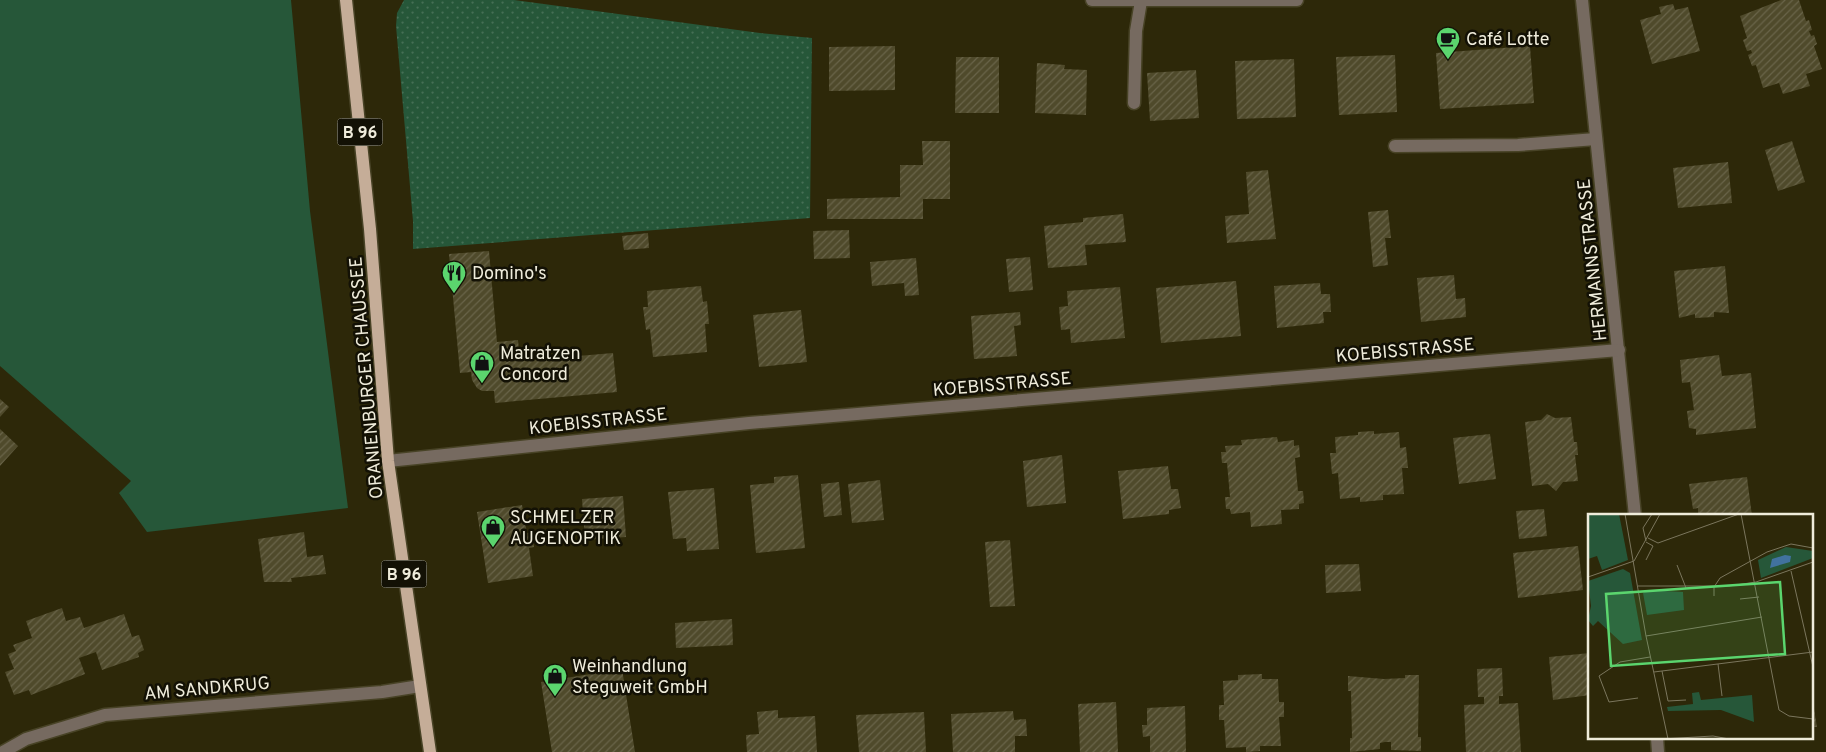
<svg xmlns="http://www.w3.org/2000/svg" width="1826" height="752" font-family="Overpass,sans-serif">
<style>
.grass{fill:url(#grass-dots)}
.park{fill:#265739}
.building{fill:url(#building-hatch)}
.lines{fill:none;stroke-linecap:round;stroke-linejoin:round}
.service-casing{stroke:#484326;stroke-width:15}
.minor-casing{stroke:#484326;stroke-width:15}
.tertiary-casing{stroke:#484326;stroke-width:15}
.primary-casing{stroke:#484326;stroke-width:15}
.service{stroke:#766a60;stroke-width:12}
.minor{stroke:#766a60;stroke-width:12}
.tertiary{stroke:#766a60;stroke-width:12}
.primary{stroke:#c5ad98;stroke-width:12}
.labels{text-anchor:middle;stroke-width:5;stroke-linejoin:round;paint-order:stroke}
.shield{fill:#131105;stroke:#adaa9b;stroke-width:1}
.shield-label{font-size:16px;font-weight:bold;fill:#efecdb}
.poi-label{font-size:18px;fill:#efecdb;stroke:#131105;text-anchor:start}
.street-label{font-size:18px;fill:#efecdb;stroke:#131105}
.inset-road{fill:none;stroke:#7b765d;stroke-width:1}
.view{fill:#5bd56e;fill-opacity:0.15;stroke:#5bd56e;stroke-width:2.5}
.inset-edge{fill:none;stroke:#efecdb;stroke-width:2.5}
</style>
<defs>
<pattern id="grass-dots" width="8" height="8" patternUnits="userSpaceOnUse" patternTransform="scale(1.25)"><rect width="8" height="8" fill="#265739"/><path d="M2 2h.1M6 6h.1" fill="none" stroke="#466f55" stroke-width="1.8" stroke-linecap="round"/></pattern>
<pattern id="building-hatch" width="6" height="6" patternUnits="userSpaceOnUse" patternTransform="scale(1.25)"><rect width="6" height="6" fill="#4f4a2b"/><path d="M-1 1l2-2M0 6l6-6M5 7l2-2" fill="none" stroke="#696449"/></pattern>
</defs>
<rect width="100%" height="100%" fill="#2d2809"/>
<polygon class="grass" points="404,0 514,0 760,33 812,38 810,218 413,249 413,221 396,26 397,13"/>
<polygon class="park" points="0,0 291,0 310,211 348,508 147,532 119,493 131,481 0,366"/>
<g class="building">
<polygon points="1781,0 1799,0 1806,21 1809,20 1812,30 1809,31 1811,36 1814,35 1817,44 1814,46 1822,69 1806,74 1810,86 1783,94 1779,83 1763,88 1756,65 1752,66 1748,55 1752,53 1751,50 1747,51 1743,40 1747,38 1740,16"/>
<polygon points="1673,4 1675,10 1688,7 1700,51 1652,64 1640,20 1661,14 1659,7"/>
<polygon points="895,46 895,90 829,91 829,47"/>
<polygon points="1530,46 1534,103 1440,109 1436,53"/>
<polygon points="1395,55 1397,112 1339,115 1336,57"/>
<polygon points="956,57 999,57 999,113 955,113"/>
<polygon points="1294,59 1296,117 1237,119 1235,61"/>
<polygon points="1037,63 1065,65 1064,69 1087,70 1086,115 1035,113"/>
<polygon points="1196,70 1199,118 1150,121 1147,73"/>
<polygon points="922,141 950,141 950,199 923,199 923,219 827,219 827,199 900,197 900,165 923,165"/>
<polygon points="1792,141 1805,182 1778,191 1765,150"/>
<polygon points="1728,162 1732,203 1678,208 1673,168"/>
<polygon points="1268,170 1276,239 1227,243 1225,216 1249,214 1246,172"/>
<polygon points="1388,210 1391,238 1385,238 1388,265 1373,267 1368,212"/>
<polygon points="1123,214 1126,242 1085,245 1087,265 1048,268 1044,226 1083,222 1083,218"/>
<polygon points="849,230 850,258 814,259 813,231"/>
<polygon points="648,233 649,248 624,250 622,236"/>
<polygon points="489,251 497,342 518,340 520,361 613,353 617,392 495,403 494,391 482,391 477,388 472,380 471,372 460,373 449,254"/>
<polygon points="1030,257 1033,290 1009,292 1006,259"/>
<polygon points="916,258 919,295 905,296 904,283 872,286 870,262"/>
<polygon points="1725,266 1729,313 1714,312 1714,317 1695,318 1695,314 1679,318 1674,271"/>
<polygon points="1454,275 1456,299 1465,298 1466,317 1421,322 1417,278"/>
<polygon points="1236,281 1241,336 1161,343 1156,288"/>
<polygon points="1320,283 1321,294 1330,294 1331,312 1323,312 1324,323 1277,328 1274,286"/>
<polygon points="701,286 703,302 707,301 709,324 705,324 707,352 653,357 650,329 646,330 643,307 648,307 647,291"/>
<polygon points="1120,287 1125,338 1071,343 1070,329 1061,330 1059,307 1068,306 1067,291"/>
<polygon points="801,310 807,362 759,367 753,315"/>
<polygon points="1020,312 1021,325 1014,326 1017,356 974,359 971,316"/>
<polygon points="1719,355 1722,376 1751,373 1756,428 1696,435 1696,429 1689,428 1687,411 1694,410 1690,382 1682,383 1680,360"/>
<polygon points="0,399 9,407 0,417"/>
<polygon points="1547,414 1555,418 1571,417 1574,442 1577,442 1578,455 1575,455 1578,481 1563,482 1556,491 1548,484 1532,486 1525,422 1541,420"/>
<polygon points="0,429 18,446 0,466"/>
<polygon points="1374,431 1374,434 1399,432 1400,448 1406,447 1408,468 1402,468 1404,494 1383,495 1383,500 1360,502 1360,497 1340,499 1338,473 1332,474 1330,453 1336,453 1335,437 1358,435 1358,432"/>
<polygon points="1490,434 1496,479 1459,484 1453,438"/>
<polygon points="1277,437 1278,442 1294,440 1294,446 1299,445 1300,457 1295,458 1298,491 1303,491 1304,503 1299,504 1299,509 1281,510 1282,524 1251,527 1250,512 1231,514 1230,509 1226,509 1225,497 1230,497 1227,463 1222,463 1221,452 1226,452 1225,446 1242,445 1241,440"/>
<polygon points="1062,455 1066,503 1027,507 1023,461"/>
<polygon points="1168,466 1171,489 1178,489 1181,508 1169,510 1169,514 1123,519 1118,471"/>
<polygon points="798,475 805,548 756,553 750,485 774,483 774,477"/>
<polygon points="1747,477 1752,516 1698,516 1698,508 1693,509 1689,484"/>
<polygon points="880,480 884,520 852,523 848,484"/>
<polygon points="839,482 842,515 824,517 821,484"/>
<polygon points="714,488 719,549 687,551 686,538 673,539 668,492"/>
<polygon points="623,496 626,537 585,540 582,499"/>
<polygon points="522,505 527,533 532,532 534,547 529,548 533,576 488,583 477,512"/>
<polygon points="1544,509 1547,536 1519,539 1516,511"/>
<polygon points="304,532 307,557 323,555 326,574 291,578 292,582 264,582 258,539"/>
<polygon points="1010,540 1015,606 990,607 985,542"/>
<polygon points="1578,546 1583,590 1518,598 1513,553"/>
<polygon points="1359,564 1361,591 1326,593 1325,565"/>
<polygon points="62,608 66,621 80,617 84,628 124,614 132,637 139,635 144,650 138,653 139,657 102,670 96,652 79,658 85,674 31,695 29,690 14,695 5,672 14,669 8,654 16,651 13,645 32,638 26,621"/>
<polygon points="732,619 733,645 676,648 675,623"/>
<polygon points="1590,653 1590,695 1553,700 1549,657"/>
<polygon points="1502,668 1503,696 1499,696 1499,704 1518,703 1521,752 1466,752 1464,705 1484,704 1484,697 1478,697 1477,669"/>
<polygon points="622,669 635,752 552,752 541,682"/>
<polygon points="1262,674 1262,679 1278,679 1279,702 1284,702 1284,717 1279,717 1281,746 1260,746 1260,751 1246,752 1246,747 1226,748 1224,720 1219,720 1219,705 1224,705 1223,681 1238,680 1238,675"/>
<polygon points="1405,675 1419,675 1418,737 1421,737 1421,751 1391,750 1391,742 1385,742 1380,743 1380,749 1350,752 1350,738 1352,738 1351,691 1348,691 1348,676 1384,679 1405,678"/>
<polygon points="1812,697 1817,727 1812,727"/>
<polygon points="1116,702 1118,752 1080,752 1078,704"/>
<polygon points="1185,706 1186,752 1150,752 1150,736 1143,737 1142,725 1147,725 1147,708"/>
<polygon points="778,710 778,718 815,716 817,752 747,752 746,735 759,734 757,712"/>
<polygon points="1013,711 1014,720 1026,719 1027,736 1015,736 1015,752 953,752 951,714"/>
<polygon points="924,712 926,752 859,752 856,715"/>
</g>
<g class="lines">
<defs>
<g id="service">
<polyline points="1134,103 1136,31 1141,1"/>
<polyline points="1395,146 1518,145 1596,139"/>
</g>
<g id="minor">
<polyline points="1582,0 1635,516"/>
<polyline points="388,461 749,423 1619,350"/>
<polyline points="1657,738 1658,752"/>
<polyline points="3,752 26,739 105,715 382,692 420,686"/>
</g>
<polyline id="tertiary" points="1092,0 1297,0"/>
<polyline id="primary" points="346,0 370,229 388,461 430,752"/>
</defs>
<use href="#service" class="service-casing"/>
<use href="#minor" class="minor-casing"/>
<use href="#tertiary" class="tertiary-casing"/>
<use href="#primary" class="primary-casing"/>
<use href="#service" class="service"/>
<use href="#minor" class="minor"/>
<use href="#tertiary" class="tertiary"/>
<use href="#primary" class="primary"/>
</g>
<defs>
<symbol id="cafe-pin" viewBox="-11 -11 22 30"><path d="M0 17L-7.5 6A9.5 9.5 0 1 1 7.5 6Z" fill="#5bd56e" stroke="#131105"/><path d="M-5.5-4.5H6V0H3Q3 3.5 0 3.5H-2.5Q-5.5 3.5-5.5 0ZM3-3.2v2h1.7v-2ZM-6 4.5H4V6H-6Z" fill="#111"/></symbol>
<symbol id="restaurant-pin" viewBox="-11 -11 22 30"><path d="M0 17L-7.5 6A9.5 9.5 0 1 1 7.5 6Z" fill="#5bd56e" stroke="#131105"/><path d="M-5-6h1v4h1v-4h1v4h1v-4h1v5L-1.5 .5V6h-2V.5L-5-1ZM5-6V6H3V1.5H1.5Q1.5-4 5-6Z" fill="#111"/></symbol>
<symbol id="shop-pin" viewBox="-11 -11 22 30"><path d="M0 17L-7.5 6A9.5 9.5 0 1 1 7.5 6Z" fill="#5bd56e" stroke="#131105"/><path d="M-5-2.5h2.3a2.7 3.5 0 0 1 5.4 0H5L5.5 6h-11ZM-1.5-2.5h3a1.5 2.3 0 0 0-3 0Z" fill="#111"/></symbol>
</defs>
<g fill-rule="evenodd">
<use href="#cafe-pin" x="1434" y="25" width="28" height="38"/>
<use href="#restaurant-pin" x="440" y="259" width="28" height="38"/>
<use href="#shop-pin" x="468" y="349" width="28" height="38"/>
<use href="#shop-pin" x="479" y="513" width="28" height="38"/>
<use href="#shop-pin" x="541" y="662" width="28" height="38"/>
</g>
<g class="labels">
<g class="shield">
<rect x="337.5" y="118.5" width="45" height="27" rx="4"/>
<rect x="381.5" y="560.5" width="45" height="27" rx="4"/>
</g>
<g class="shield-label">
<text x="360" y="138">B 96</text>
<text x="404" y="580">B 96</text>
</g>
<g class="poi-label">
<text x="1466" y="45">Café Lotte</text>
<text x="472" y="279">Domino's</text>
<text x="500" y="359">Matratzen<tspan x="500" dy="21">Concord</tspan></text>
<text x="510" y="523">SCHMELZER<tspan x="510" dy="21">AUGENOPTIK</tspan></text>
<text x="572" y="672">Weinhandlung<tspan x="572" dy="21">Steguweit GmbH</tspan></text>
</g>
<g class="street-label">
<text transform="translate(1592 260) rotate(-96)" y="6">HERMANNSTRASSE</text>
<text transform="translate(1405 350) rotate(-5)" y="6">KOEBISSTRASSE</text>
<text transform="translate(366 378) rotate(-95)" y="6">ORANIENBURGER CHAUSSEE</text>
<text transform="translate(1002 384) rotate(-5)" y="6">KOEBISSTRASSE</text>
<text transform="translate(598 421) rotate(-6)" y="6">KOEBISSTRASSE</text>
<text transform="translate(207 688) rotate(-5)" y="6">AM SANDKRUG</text>
</g>
</g>
<g transform="translate(1588 514)">
<rect width="225" height="225" fill="#2d2809"/>
<path d="M 198,33 L 225,37 L 225,44 L 173,64 L 170,46 ZM 60,76 L 95,78 L 96,96 L 59,101 L 55,79 ZM 111,178 L 113,186 L 164,181 L 166,208 L 133,196 L 80,197 L 79,193 L 105,190 L 104,179 Z" fill="#265739"/>
<path d="M 0,0 L 31,0 L 40,46 L 14,56 L 9,42 L 0,45 ZM 35,55 L 42,59 L 54,126 L 35,130 L 10,107 L 5,112 L 0,106 L 3,92 L 0,67 Z" fill="#265739"/>
<path d="M 197,41 L 203,42 L 202,48 L 182,54 L 184,45 Z" fill="#41729f"/>
<path class="inset-road" d="M 37,0 L 58,122 L 80,225M 153,0 L 191,196 L 201,202 L 225,205M 60,24 L 70,29 L 151,0M 58,27 L 55,14 L 64,0M 58,28 L 65,32 L 58,46M 46,47 L 72,0M 89,51 L 98,74M 203,57 L 225,153M 0,63 L 46,47M 50,72 L 141,72 L 168,68 L 225,48M 126,82 L 126,73 L 132,64 L 179,38 L 203,30 L 225,34M 152,85 L 171,83M 58,122 L 174,103M 130,150 L 134,182M 74,157 L 80,187 L 98,186M 66,158 L 225,138M 50,184 L 21,188 L 11,162 L 32,148 L 62,143M 74,225 L 125,222 L 141,225"/>
<path class="view" d="M 192,68 L 197,140 L 23,152 L 18,80 Z"/>
<rect width="225" height="225" class="inset-edge"/>
</g>
</svg>
